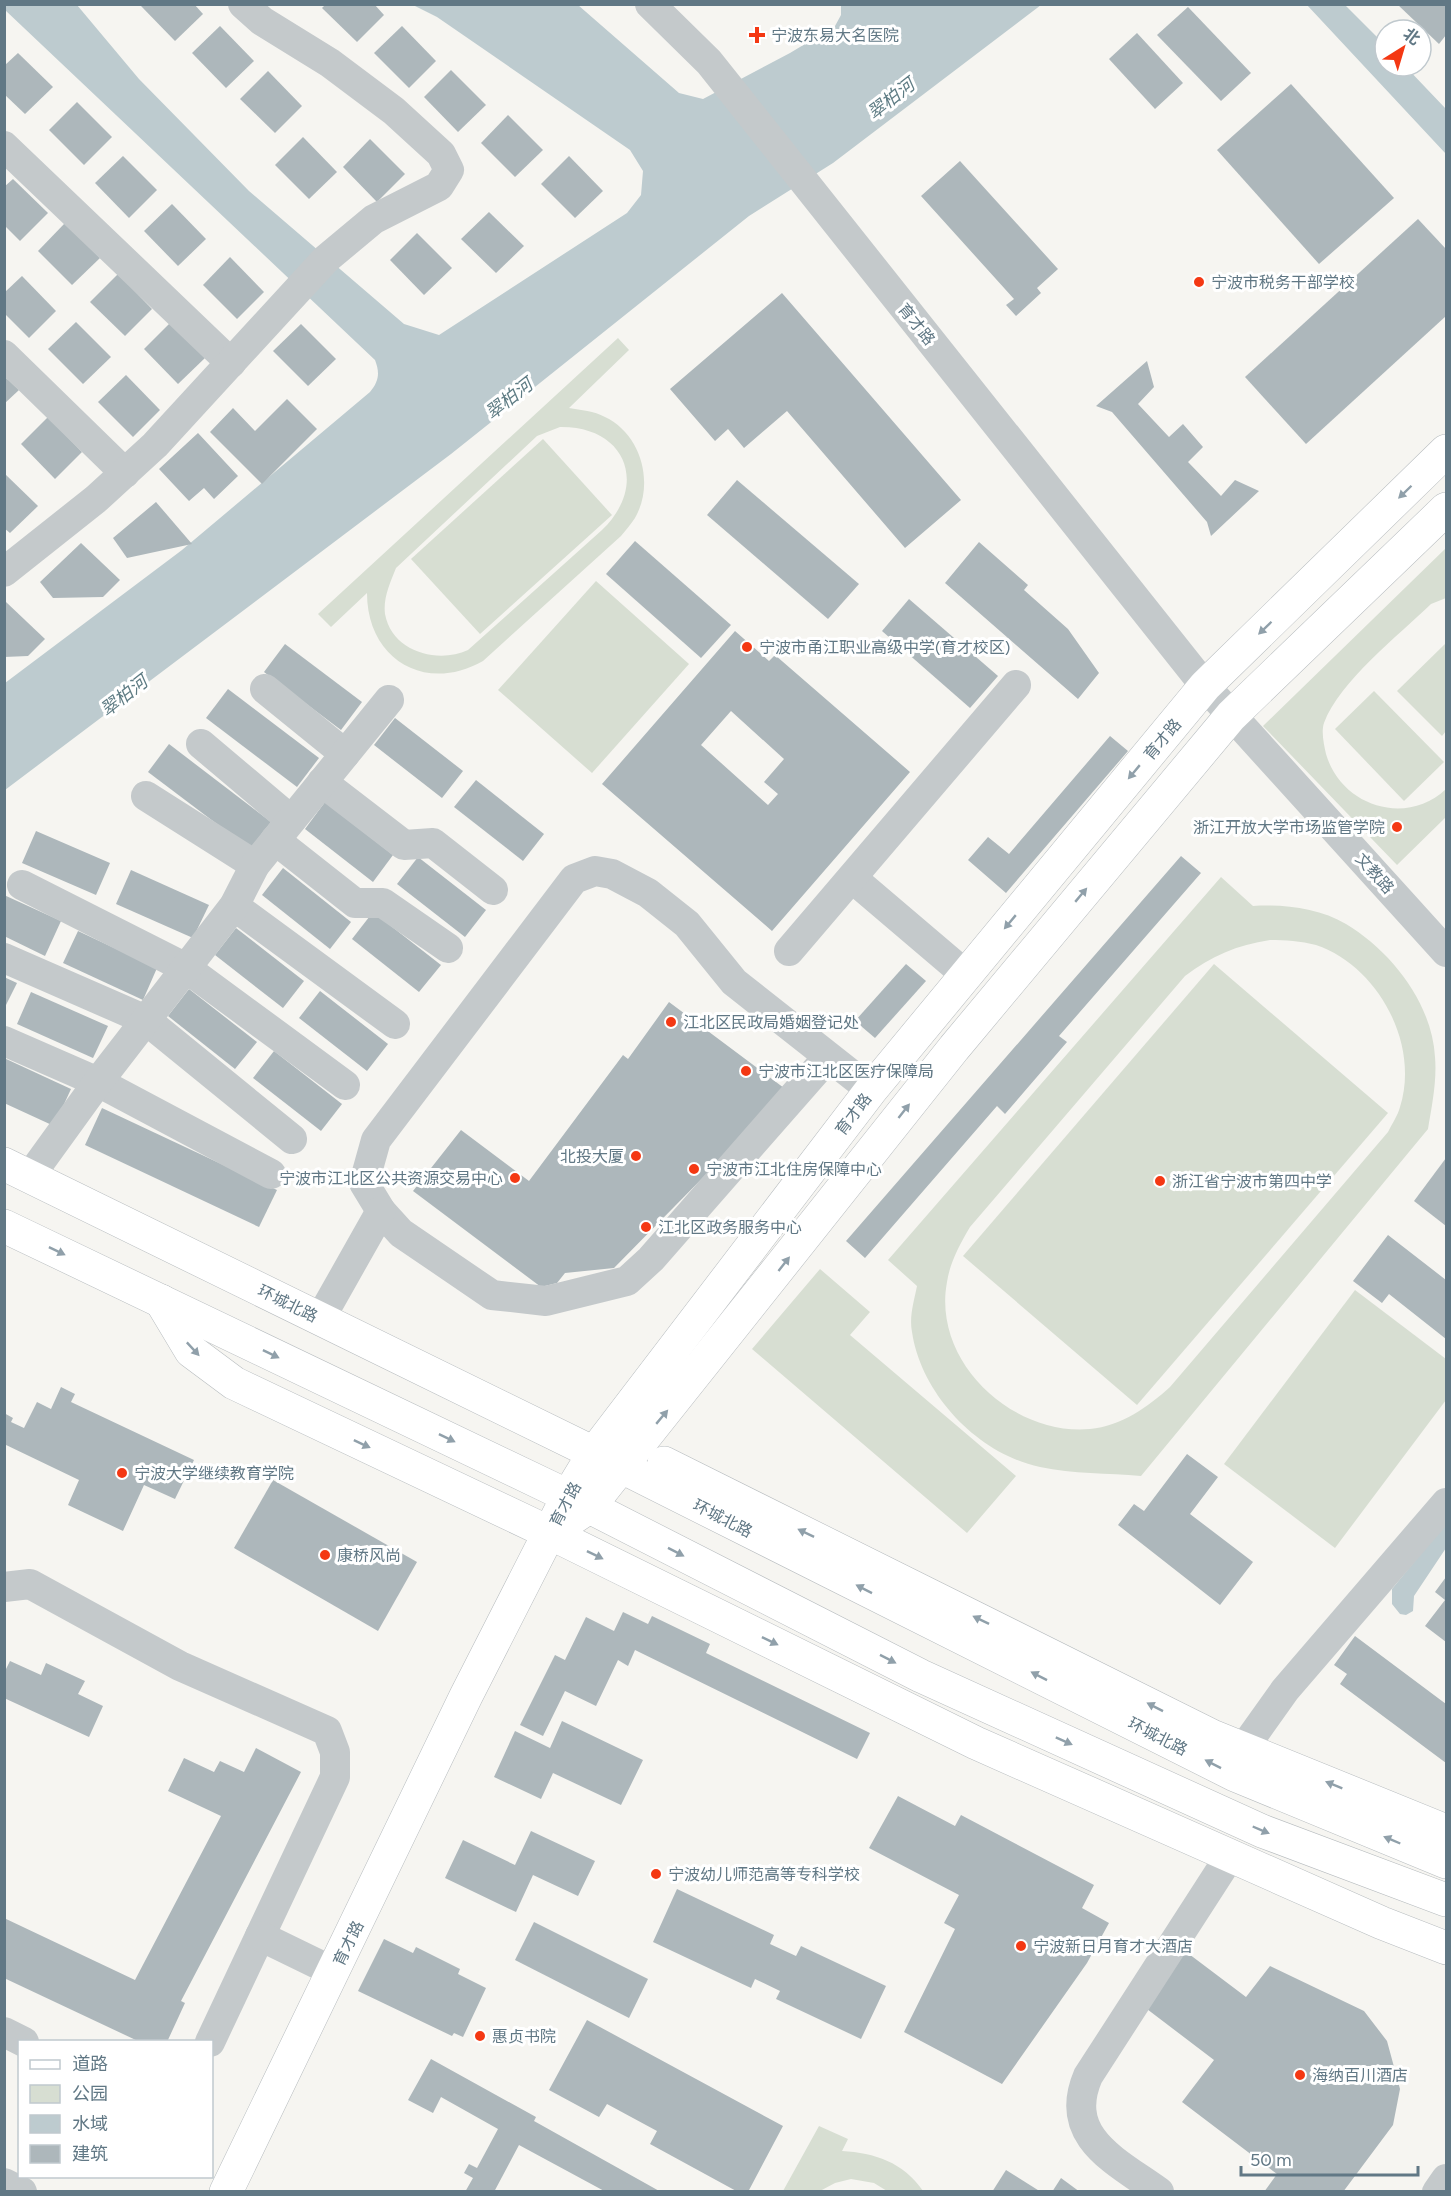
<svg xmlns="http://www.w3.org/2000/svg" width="1451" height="2196" font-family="Figtree,'Noto Sans SC',sans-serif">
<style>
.green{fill:#d7ded2;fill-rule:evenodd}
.water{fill:#bdcbcf}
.building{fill:#adb7bb;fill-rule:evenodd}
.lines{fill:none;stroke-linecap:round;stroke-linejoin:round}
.major-casing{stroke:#b7bcbf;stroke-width:34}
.minor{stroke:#c4c9cb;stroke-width:30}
.major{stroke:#fff;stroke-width:33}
.oneway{fill:#90a0aa}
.poi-dot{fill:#f43813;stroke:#fff;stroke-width:2}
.labels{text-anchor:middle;stroke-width:6;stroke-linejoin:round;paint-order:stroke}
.poi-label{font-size:16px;fill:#617885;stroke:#fff;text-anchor:start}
.street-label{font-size:16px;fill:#617885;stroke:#fff}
.water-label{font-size:18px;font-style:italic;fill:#5d7b83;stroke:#fff}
</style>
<rect width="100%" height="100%" fill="#f6f5f1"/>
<g class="green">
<path d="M 618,338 L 629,350 L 569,408 C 581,410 594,411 605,417 C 641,434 655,483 635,518 C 631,524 626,530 621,536 L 483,661 C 425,694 367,659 367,593 L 331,627 L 318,614 ZM 560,427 C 626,426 649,485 602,530 L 468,650 C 438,664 392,652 385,614 C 383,598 390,583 396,568 L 537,436 Z"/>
<polygon points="543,439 612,515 480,634 411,559"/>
<path d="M 1446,548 L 1446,598 L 1431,604 C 1399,635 1339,682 1324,723 C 1321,732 1324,745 1326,754 C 1341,806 1406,827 1446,789 L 1446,817 L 1397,865 L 1263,726 Z"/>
<polygon points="596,581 689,664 592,773 498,690"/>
<polygon points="1446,643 1446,731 1442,736 1397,691"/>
<polygon points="1374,691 1444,762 1404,801 1335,729"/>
<path d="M 1221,877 L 1253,906 C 1283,904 1319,908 1346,924 C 1391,951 1432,1003 1435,1057 C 1437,1081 1432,1105 1428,1129 L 1141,1476 C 1108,1473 1073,1474 1040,1467 C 978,1454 921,1394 912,1332 C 909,1317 914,1301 917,1286 L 888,1260 ZM 1270,940 C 1285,940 1301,941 1316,945 C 1378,966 1420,1044 1400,1107 C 1398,1115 1392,1124 1388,1132 L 1170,1387 C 1148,1407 1121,1426 1090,1429 C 1013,1436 932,1362 947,1282 C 950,1262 960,1244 970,1227 L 1185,976 C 1211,956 1237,945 1270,940 Z"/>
<polygon points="1214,964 1388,1113 1137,1405 963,1256"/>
<polygon points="820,1269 870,1312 850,1335 1016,1476 967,1533 752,1349"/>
<polygon points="1355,1290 1446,1359 1446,1400 1335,1548 1224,1464"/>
<path d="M 819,2126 L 848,2139 L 842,2151 C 875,2153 903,2162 923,2191 L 887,2191 L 874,2183 L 851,2179 L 835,2183 L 820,2191 L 783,2191 Z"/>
</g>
<g class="water">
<path d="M 5,5 L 77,5 L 139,79 L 249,191 L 404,324 L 439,335 L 627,213 L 641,195 L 643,171 L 630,150 L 437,17 L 413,5 L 578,5 L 679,93 L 703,99 L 790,53 L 835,26 L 841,15 L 841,5 L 1041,5 L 833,163 L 749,216 L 451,454 L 5,790 L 5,683 L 182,550 L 370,392 C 379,381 380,373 375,360 L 5,10 Z"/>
<polygon points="1307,5 1345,5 1385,45 1385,66 1405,66 1446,109 1446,154"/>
<polygon points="1446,1523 1446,1548 1414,1596 1413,1611 1406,1615 1400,1614 1392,1604 1392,1589"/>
</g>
<g class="building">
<polygon points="143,4 194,4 203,14 175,41 141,6"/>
<polygon points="326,4 374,4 384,15 357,42 322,8"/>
<polygon points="1397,4 1446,4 1446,35 1439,44"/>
<polygon points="1188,7 1251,73 1221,101 1157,35"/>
<polygon points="220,26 254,61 226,88 192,53"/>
<polygon points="402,26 436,61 409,88 374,53"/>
<polygon points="1137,33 1183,83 1155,109 1109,59"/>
<polygon points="18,53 53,87 25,114 4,94 4,66"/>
<polygon points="451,70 486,105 458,132 424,97"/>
<polygon points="268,71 302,106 275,133 240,99"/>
<polygon points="1291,84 1394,198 1319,264 1217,150"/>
<polygon points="77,102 112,137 84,165 49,130"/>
<polygon points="508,115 543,150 515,177 481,143"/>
<polygon points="303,137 337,172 309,199 275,165"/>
<polygon points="370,139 405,174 377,202 343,167"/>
<polygon points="123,156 157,190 129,218 95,183"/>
<polygon points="569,156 603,191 575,218 541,184"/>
<polygon points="960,161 1058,269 1037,288 1041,293 1016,316 1006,305 1014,299 921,196"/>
<polygon points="13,179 48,213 20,241 4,225 4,187"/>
<polygon points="172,204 206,239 178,266 144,231"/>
<polygon points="489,212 524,246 496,273 461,239"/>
<polygon points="1418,219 1446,249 1446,316 1306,444 1245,377"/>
<polygon points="65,223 100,258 72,285 38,251"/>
<polygon points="417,233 452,268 424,295 390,260"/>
<polygon points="230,257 264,292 237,319 203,285"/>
<polygon points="118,274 152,309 125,336 90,302"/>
<polygon points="22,276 56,311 29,338 4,313 4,293"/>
<polygon points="782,293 961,500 905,548 787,411 744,448 728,429 715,441 670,389"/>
<polygon points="76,322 111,357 83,384 48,349"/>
<polygon points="171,322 206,357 178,384 144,349"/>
<polygon points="301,324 336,359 308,386 273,351"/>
<polygon points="1147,361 1154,387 1138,404 1169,437 1183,424 1203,447 1188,462 1221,496 1235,480 1259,491 1211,536 1207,522 1112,412 1096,406"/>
<polygon points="126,375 160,410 133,437 98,402"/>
<polygon points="4,376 19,390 4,404"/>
<polygon points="287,399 317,429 262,484 210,432 233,408 255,431"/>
<polygon points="48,417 82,452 55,479 21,444"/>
<polygon points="198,433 238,476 214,499 204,488 189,501 159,469"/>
<polygon points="4,473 38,506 10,533 4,528"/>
<polygon points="737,480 859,584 828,619 707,515"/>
<polygon points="156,502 192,544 127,558 113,538"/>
<polygon points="635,541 731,625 701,658 606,574"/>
<polygon points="979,542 1028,585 1024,590 1068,629 1099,673 1078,699 945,583"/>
<polygon points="81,543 120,580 103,597 53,598 40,582"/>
<polygon points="909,599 998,676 970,708 882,631"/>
<polygon points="6,602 45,639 28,656 4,657"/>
<path d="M 735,631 L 769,661 L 775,655 L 910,772 L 772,931 L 602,784 ZM 731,711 L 784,759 L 764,782 L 778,794 L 768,805 L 701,745 Z"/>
<polygon points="285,644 362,702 341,730 264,672"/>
<polygon points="228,689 319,758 297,787 206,718"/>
<polygon points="395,718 463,771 442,798 374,745"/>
<polygon points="1110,736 1128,751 1006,893 968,860 988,837 1009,854"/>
<polygon points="169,744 271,822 250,849 148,772"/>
<polygon points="476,780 544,834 523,861 454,807"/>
<polygon points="325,802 393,855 373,882 305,829"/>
<polygon points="36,831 110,863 96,895 22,863"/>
<polygon points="1181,856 1201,873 1059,1036 1067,1042 1005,1114 997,1106 865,1258 846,1241"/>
<polygon points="418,857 486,910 465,937 397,884"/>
<polygon points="283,868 351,922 330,949 262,895"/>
<polygon points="131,870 209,905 193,938 116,904"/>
<polygon points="4,895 61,921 45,956 4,936"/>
<polygon points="373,912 441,965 419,992 352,939"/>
<polygon points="236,928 304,981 283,1008 215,955"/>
<polygon points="78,931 157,968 143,1000 63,963"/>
<polygon points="906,964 926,981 875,1038 855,1021"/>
<polygon points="4,977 17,983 4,1009"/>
<polygon points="189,989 257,1042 235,1069 168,1016"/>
<polygon points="320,991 388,1044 367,1071 299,1018"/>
<polygon points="31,992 108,1026 93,1058 17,1024"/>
<polygon points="669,1002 788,1091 614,1268 565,1273 557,1283 541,1287 413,1191 461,1130 529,1181 623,1055 628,1059"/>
<polygon points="274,1051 342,1104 321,1131 253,1078"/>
<polygon points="4,1058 71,1089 54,1126 4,1103"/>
<polygon points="102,1108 277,1190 259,1227 85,1145"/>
<polygon points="1446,1158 1446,1226 1414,1201"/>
<polygon points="1388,1235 1446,1280 1446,1339 1389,1294 1382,1303 1353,1281"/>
<polygon points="61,1387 75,1394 71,1402 194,1460 175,1499 144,1485 123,1531 68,1505 79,1480 4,1444 4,1413 13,1418 11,1422 24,1428 37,1402 51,1409"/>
<polygon points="1187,1454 1218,1477 1190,1514 1253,1562 1220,1605 1118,1525 1134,1504 1144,1511"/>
<polygon points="273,1480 417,1562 378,1631 234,1548"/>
<polygon points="1446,1577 1446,1642 1425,1626 1445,1600 1435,1592"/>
<polygon points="623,1612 648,1624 652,1616 710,1644 706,1653 870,1733 857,1759 635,1650 628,1666 618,1660 596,1706 565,1691 543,1736 520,1725 555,1655 565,1660 586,1617 614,1631"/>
<polygon points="1355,1636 1446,1704 1446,1763 1340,1684 1347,1674 1334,1665"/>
<polygon points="10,1661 41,1675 46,1663 85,1681 78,1694 103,1706 89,1737 4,1698 4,1673"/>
<polygon points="562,1721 643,1760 621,1805 553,1773 541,1799 494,1777 515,1731 550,1748"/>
<polygon points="256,1748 301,1772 181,2001 185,2003 167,2042 140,2042 4,1978 4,1918 135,1980 221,1816 168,1791 184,1758 214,1772 220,1761 244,1772"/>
<polygon points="898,1796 955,1826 961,1815 1094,1885 1082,1908 1109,1923 1087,1963 1002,2084 904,2032 955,1929 944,1923 959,1895 869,1848"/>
<polygon points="531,1831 595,1861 578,1896 533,1875 516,1912 445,1878 463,1840 515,1865"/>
<polygon points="677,1889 774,1935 770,1944 796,1956 801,1946 886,1986 861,2039 776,1999 780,1991 755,1979 751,1988 653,1942"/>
<polygon points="534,1922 648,1979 629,2018 515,1960"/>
<polygon points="384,1939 413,1953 416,1947 460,1969 458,1974 486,1988 463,2037 454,2033 452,2036 358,1991"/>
<polygon points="1185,1951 1246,1997 1270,1966 1364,2011 1387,2041 1400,2089 1393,2125 1343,2192 1264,2192 1277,2174 1182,2102 1214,2060 1143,2006"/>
<polygon points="587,2020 783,2126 748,2192 738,2192 650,2144 657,2131 607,2104 599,2117 549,2090"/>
<polygon points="431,2059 536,2117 534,2121 661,2192 606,2192 519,2145 494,2192 465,2192 473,2178 464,2173 469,2164 477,2168 498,2129 441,2097 433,2113 408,2100"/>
<polygon points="1006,2170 1041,2192 992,2192"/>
<polygon points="1061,2178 1080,2192 1052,2192"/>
</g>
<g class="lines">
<defs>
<g id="major">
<polyline points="4,1164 594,1453 1235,1775 1446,1862"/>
<polyline points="4,1226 568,1496 921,1676 1262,1831 1446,1900"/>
<polyline points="161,1301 191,1351 234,1383 550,1533 976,1743 1382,1923 1446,1948"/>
<polyline points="664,1463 1212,1736 1446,1831"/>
<polyline points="571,1519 589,1507 954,1048 1231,716 1446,509"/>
<polyline points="226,2192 466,1696 568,1496 594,1453 871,1090 1205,686 1446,451"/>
</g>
</defs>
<use href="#major" class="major-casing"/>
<g class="minor">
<polyline points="650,4 709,62 1205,686 1446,952"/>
<polyline points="4,146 231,363"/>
<polyline points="4,355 125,473"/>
<polyline points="4,572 96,499 155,445 326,259 374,219 439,186 449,170 441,154 394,111 330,63 262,21 243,4"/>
<polyline points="265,689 345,754"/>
<polyline points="201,744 291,820"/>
<polyline points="322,782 404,845 433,843 493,890"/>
<polyline points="146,796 255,865"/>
<polyline points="275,840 355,903 383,903 448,948"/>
<polyline points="852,878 966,975"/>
<polyline points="22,885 186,968 345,1085"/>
<polyline points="234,906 395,1024"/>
<polyline points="789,951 1016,685"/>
<polyline points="4,958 146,1020 292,1139"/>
<polyline points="4,1041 98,1082 271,1174"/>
<polyline points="828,1057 651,1259 627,1281 546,1301 492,1295 401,1233 381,1211 364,1183 376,1140 574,879 595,871 612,874 648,893 687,924 734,982 871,1090"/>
<polyline points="30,1176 98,1082 234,906 255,865 389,700"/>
<polyline points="320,1319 381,1211"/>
<polyline points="4,1587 30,1584 180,1666 327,1731 335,1752 335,1777 210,2042"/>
<polyline points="1243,1749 1285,1690 1446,1503"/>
<polyline points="260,1936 334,1972"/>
<polyline points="4,2032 24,2042"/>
<polyline points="4,2183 22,2192"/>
<path d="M 1159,2192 C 1116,2161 1062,2137 1088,2076 L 1230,1856"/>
<polyline points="1437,2192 1446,2179"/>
</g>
<use href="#major" class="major"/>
</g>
<defs><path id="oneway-solid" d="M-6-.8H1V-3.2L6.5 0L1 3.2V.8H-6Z" transform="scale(1.5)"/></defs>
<g class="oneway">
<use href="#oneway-solid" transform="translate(1405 492) rotate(136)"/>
<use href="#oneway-solid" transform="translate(1265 628) rotate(136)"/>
<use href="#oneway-solid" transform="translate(1134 772) rotate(130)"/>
<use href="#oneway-solid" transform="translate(1081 895) rotate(-50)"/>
<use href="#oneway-solid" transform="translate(1010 922) rotate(130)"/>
<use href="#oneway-solid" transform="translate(904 1111) rotate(-52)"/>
<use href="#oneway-solid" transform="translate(57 1251) rotate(26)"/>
<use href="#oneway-solid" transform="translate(784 1264) rotate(-52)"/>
<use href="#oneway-solid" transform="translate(193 1349) rotate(47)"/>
<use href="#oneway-solid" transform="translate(271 1354) rotate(26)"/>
<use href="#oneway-solid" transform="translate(662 1417) rotate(-50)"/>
<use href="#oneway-solid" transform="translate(447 1438) rotate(26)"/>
<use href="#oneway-solid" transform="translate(362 1444) rotate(25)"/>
<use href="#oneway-solid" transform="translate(806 1533) rotate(-154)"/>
<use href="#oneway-solid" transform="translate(676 1552) rotate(27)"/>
<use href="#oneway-solid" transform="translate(595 1555) rotate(26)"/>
<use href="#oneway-solid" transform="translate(864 1589) rotate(-153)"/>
<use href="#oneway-solid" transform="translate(981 1620) rotate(-154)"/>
<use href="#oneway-solid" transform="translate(770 1641) rotate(26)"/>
<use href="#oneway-solid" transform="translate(888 1659) rotate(27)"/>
<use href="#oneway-solid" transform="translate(1039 1676) rotate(-153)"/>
<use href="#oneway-solid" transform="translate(1155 1707) rotate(-153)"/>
<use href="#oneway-solid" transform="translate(1064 1741) rotate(24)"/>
<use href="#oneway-solid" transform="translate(1213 1764) rotate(-153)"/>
<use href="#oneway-solid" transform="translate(1334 1785) rotate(-158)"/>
<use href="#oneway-solid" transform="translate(1261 1830) rotate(23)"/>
<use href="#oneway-solid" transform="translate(1392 1840) rotate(-157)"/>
</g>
<g class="poi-dot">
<path d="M754 26h6v6h6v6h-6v6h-6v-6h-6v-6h6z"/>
<circle cx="1199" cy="282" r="6"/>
<circle cx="747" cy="647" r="6"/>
<circle cx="1397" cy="827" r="6"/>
<circle cx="671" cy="1022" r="6"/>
<circle cx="746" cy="1071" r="6"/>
<circle cx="636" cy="1156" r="6"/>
<circle cx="694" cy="1169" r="6"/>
<circle cx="515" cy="1178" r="6"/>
<circle cx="1160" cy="1181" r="6"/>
<circle cx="646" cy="1227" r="6"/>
<circle cx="122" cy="1473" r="6"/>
<circle cx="325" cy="1555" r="6"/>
<circle cx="656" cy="1874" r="6"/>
<circle cx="1021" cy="1946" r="6"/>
<circle cx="480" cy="2036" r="6"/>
<circle cx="1300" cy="2075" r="6"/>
</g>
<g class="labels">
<g class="poi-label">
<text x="771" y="41">宁波东易大名医院</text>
<text x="1211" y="288">宁波市税务干部学校</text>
<text x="759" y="653">宁波市甬江职业高级中学(育才校区)</text>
<text x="1385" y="833" text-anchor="end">浙江开放大学市场监管学院</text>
<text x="683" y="1028">江北区民政局婚姻登记处</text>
<text x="758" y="1077">宁波市江北区医疗保障局</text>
<text x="624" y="1162" text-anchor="end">北投大厦</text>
<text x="706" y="1175">宁波市江北住房保障中心</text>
<text x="503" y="1184" text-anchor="end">宁波市江北区公共资源交易中心</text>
<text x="1172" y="1187">浙江省宁波市第四中学</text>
<text x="658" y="1233">江北区政务服务中心</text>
<text x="134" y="1479">宁波大学继续教育学院</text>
<text x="337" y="1561">康桥风尚</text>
<text x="668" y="1880">宁波幼儿师范高等专科学校</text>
<text x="1033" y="1952">宁波新日月育才大酒店</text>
<text x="492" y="2042">惠贞书院</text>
<text x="1312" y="2081">海纳百川酒店</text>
</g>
<g class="street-label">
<text transform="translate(917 324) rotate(51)" y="6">育才路</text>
<text transform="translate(1162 739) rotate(-50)" y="6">育才路</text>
<text transform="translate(1375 873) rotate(48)" y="6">文教路</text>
<text transform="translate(853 1114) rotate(-53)" y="6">育才路</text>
<text transform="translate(288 1303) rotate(26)" y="6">环城北路</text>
<text transform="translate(565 1504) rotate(-62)" y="6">育才路</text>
<text transform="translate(723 1518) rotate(27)" y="6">环城北路</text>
<text transform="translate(1158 1736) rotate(27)" y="6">环城北路</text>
<text transform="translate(348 1943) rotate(-64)" y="6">育才路</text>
</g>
<g class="water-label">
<text transform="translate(891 99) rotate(-38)" y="6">翠柏河</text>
<text transform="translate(509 399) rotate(-38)" y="6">翠柏河</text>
<text transform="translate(124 696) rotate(-38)" y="6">翠柏河</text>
</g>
</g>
<rect width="1451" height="2196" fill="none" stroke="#617885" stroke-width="12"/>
<rect x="18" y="2040" width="195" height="138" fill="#ffffff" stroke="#c0c9ce" stroke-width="1.5"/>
<rect x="30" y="2060" width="30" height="9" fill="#ffffff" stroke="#c0c9ce" stroke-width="1.5"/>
<text x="72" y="2070" font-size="18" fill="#617885">道路</text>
<rect x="30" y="2085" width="30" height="18" fill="#d7ded2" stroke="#c0c9ce" stroke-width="1.5"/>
<text x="72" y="2100" font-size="18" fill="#617885">公园</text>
<rect x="30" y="2115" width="30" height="18" fill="#bdcbcf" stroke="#c0c9ce" stroke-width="1.5"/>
<text x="72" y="2130" font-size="18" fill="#617885">水域</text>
<rect x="30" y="2145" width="30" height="18" fill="#adb7bb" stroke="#c0c9ce" stroke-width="1.5"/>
<text x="72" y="2160" font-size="18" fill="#617885">建筑</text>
<g transform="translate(1403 48) rotate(37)"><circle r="28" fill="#ffffff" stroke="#c0c9ce" stroke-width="1.5"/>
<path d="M0-4.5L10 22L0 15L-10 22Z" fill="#f43813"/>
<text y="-9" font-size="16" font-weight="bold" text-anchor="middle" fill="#617885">北</text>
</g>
<path d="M1241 2166v9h177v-9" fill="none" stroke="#617885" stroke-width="3"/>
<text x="1250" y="2166" font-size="18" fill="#617885" stroke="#ffffff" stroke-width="4.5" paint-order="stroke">50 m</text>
</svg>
